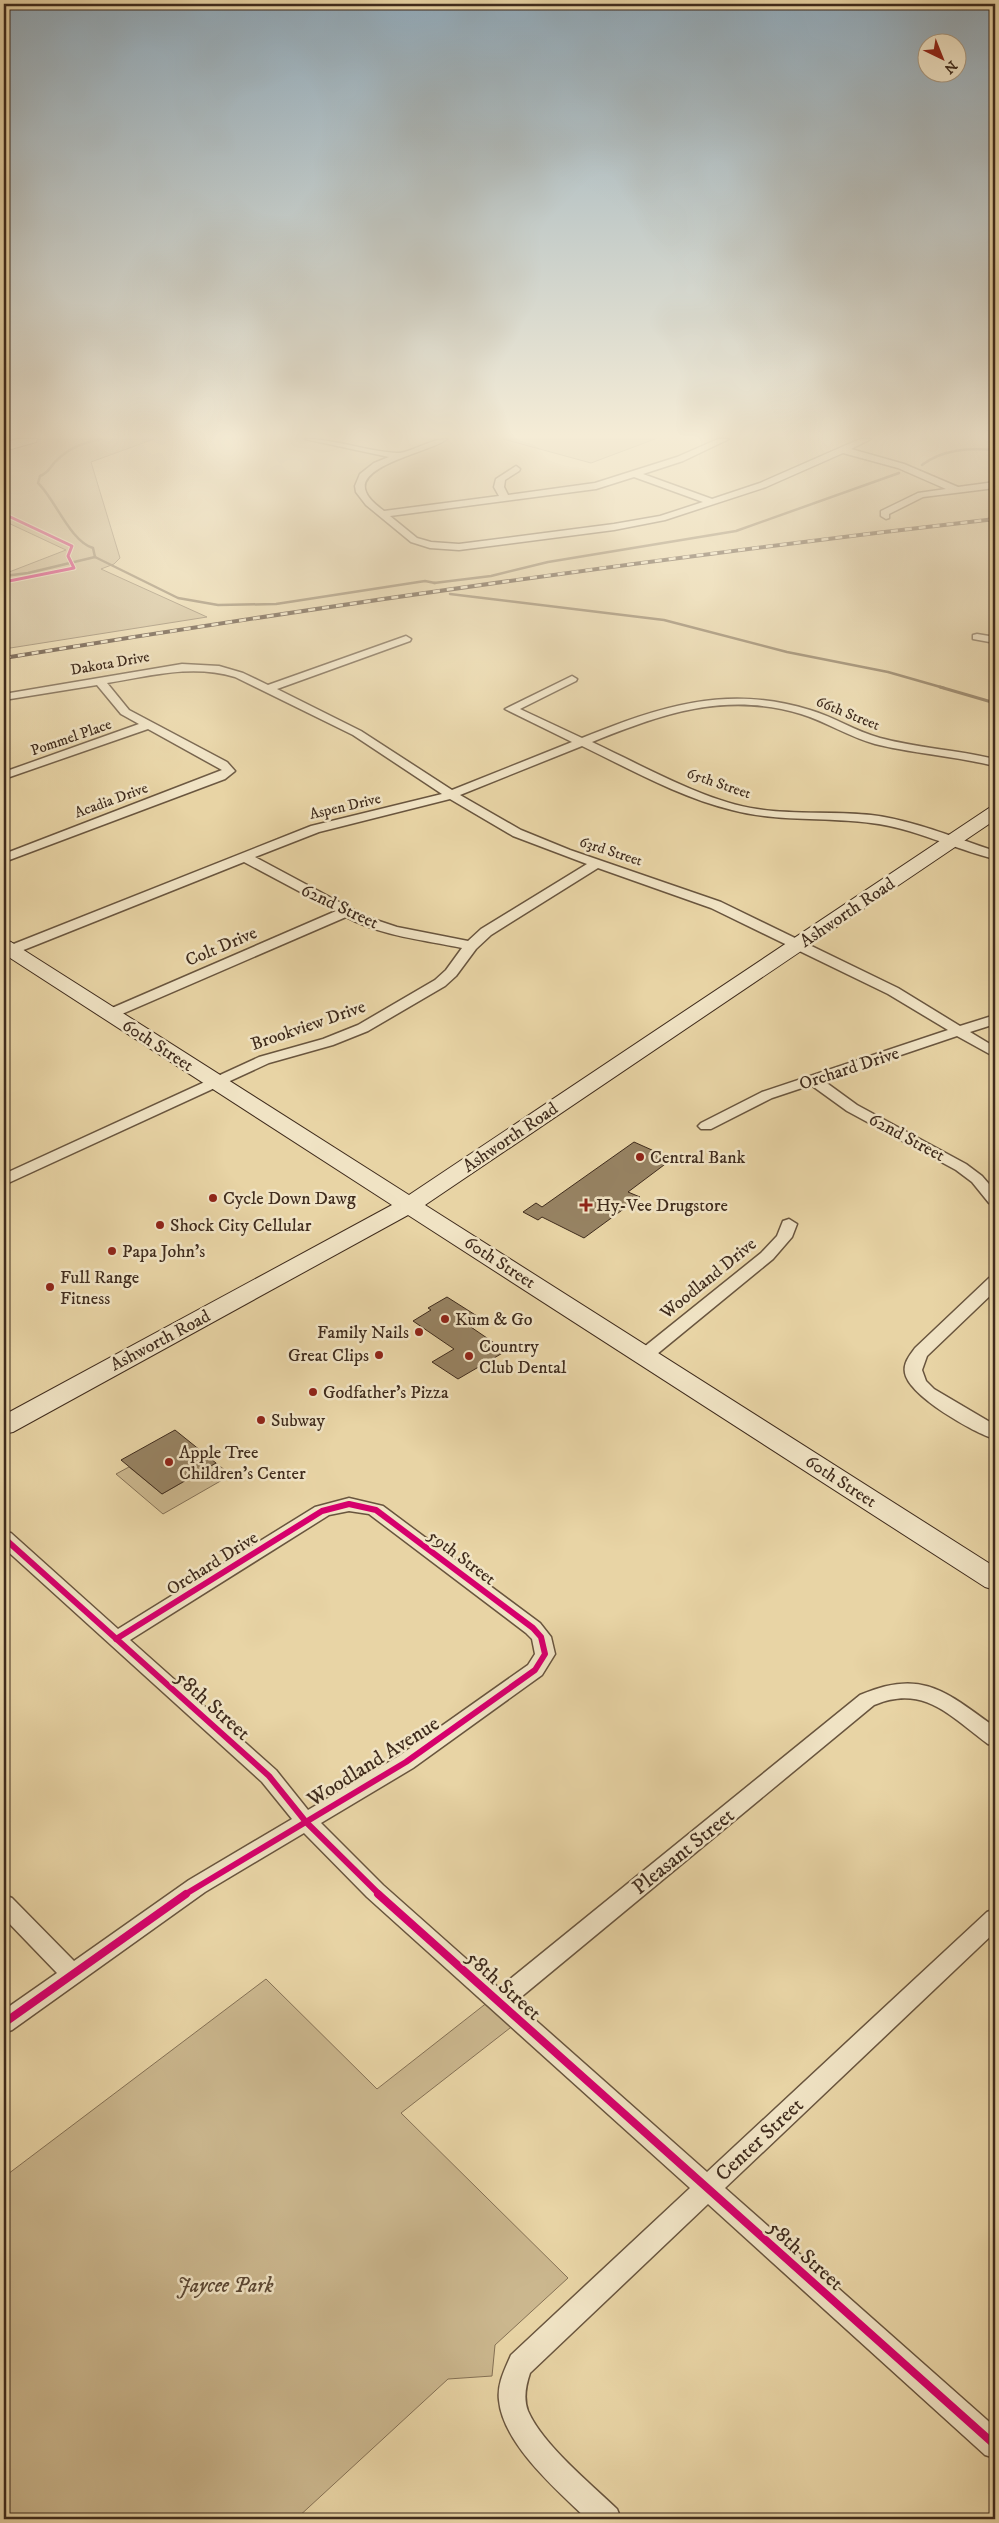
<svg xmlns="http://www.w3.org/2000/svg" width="999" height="2523" font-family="'IM FELL DW Pica',serif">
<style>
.green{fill:#cbb78e;stroke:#857155}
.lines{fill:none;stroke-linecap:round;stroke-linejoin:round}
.stream-far1{stroke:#826e52;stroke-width:2.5}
.stream{stroke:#826e52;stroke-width:3}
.building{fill:#978363;stroke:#3f2b1c}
.minor-casing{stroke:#69553e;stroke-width:3}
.secondary-casing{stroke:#3f2b1c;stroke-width:2}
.minor{fill:#f0e3c4;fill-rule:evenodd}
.secondary{fill:#f0e3c4;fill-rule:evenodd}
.rail-casing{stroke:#3f2b1c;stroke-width:4}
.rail{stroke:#f0e3c4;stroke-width:2.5;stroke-dasharray:7;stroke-linecap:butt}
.cycleway-far2-casing{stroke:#f0e3c4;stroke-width:5}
.cycleway-far1-casing{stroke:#f0e3c4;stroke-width:9}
.cycleway-casing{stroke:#f0e3c4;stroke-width:11}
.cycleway-far2{stroke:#d6006c;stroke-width:3}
.cycleway-far1{stroke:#d6006c;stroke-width:6}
.cycleway{stroke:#d6006c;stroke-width:8}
.poi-dot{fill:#8f2418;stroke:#f0e3c4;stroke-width:2}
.labels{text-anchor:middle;stroke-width:5;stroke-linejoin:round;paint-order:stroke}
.far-street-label{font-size:15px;fill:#3f2b1c;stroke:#f0e3c4}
.street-label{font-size:18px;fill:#3f2b1c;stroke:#f0e3c4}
.poi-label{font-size:18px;fill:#3f2b1c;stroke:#f0e3c4;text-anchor:start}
.near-street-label{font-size:21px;fill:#3f2b1c;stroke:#f0e3c4}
.near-park-label{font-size:21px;font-style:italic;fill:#5b4733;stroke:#f0e3c4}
</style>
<rect width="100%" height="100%" fill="#e8d4a5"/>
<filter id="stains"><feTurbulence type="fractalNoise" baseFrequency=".004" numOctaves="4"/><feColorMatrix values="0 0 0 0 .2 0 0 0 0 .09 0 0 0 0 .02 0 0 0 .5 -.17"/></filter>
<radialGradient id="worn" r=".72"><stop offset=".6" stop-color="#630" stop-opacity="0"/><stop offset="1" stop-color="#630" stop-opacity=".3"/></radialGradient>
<g class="green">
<polygon points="38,439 154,439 91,462 120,558 114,564 101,569 207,617 4,649 4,574 66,550 4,521 4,450"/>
<polygon points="503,439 655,439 591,463"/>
<polygon points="216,1463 231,1475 163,1514 116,1474 129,1467 162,1494"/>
<polygon points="266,1979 377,2089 493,1998 519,2021 401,2113 568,2278 495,2345 492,2376 448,2379 296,2519 4,2519 4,2177"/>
</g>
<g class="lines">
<g class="stream-far1">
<path d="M 922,465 C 943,449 969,448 995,450"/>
<polyline points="95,557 178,598 218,605 276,604 425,581 435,583"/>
<path d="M 95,557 L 93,548 C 70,541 55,499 38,483 L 40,476 C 50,472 50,466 57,460 C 69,448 85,442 101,439"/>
<polyline points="4,576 28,573 95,557"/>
<polyline points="434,583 491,576 548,562 736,531 899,473"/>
<polyline points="450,594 664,620 787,652 888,672 944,688"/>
</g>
<polyline class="stream" points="940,687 995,703"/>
</g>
<g class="building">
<polygon points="634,1142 672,1159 628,1192 640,1197 584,1238 542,1217 538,1220 523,1212 536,1203 542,1207"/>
<polygon points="447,1297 477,1316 465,1323 506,1351 458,1379 432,1362 454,1349 413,1321 431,1310 428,1308"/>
<polygon points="175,1430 216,1463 162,1494 121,1460"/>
</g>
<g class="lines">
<defs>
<g id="minor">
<path d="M 305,439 C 336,439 365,451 396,453 C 410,454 429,439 447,439 C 434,451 354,465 366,492 C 369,500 378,506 384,511 L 499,496 L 494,487 L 496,479 L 516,466 L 520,469 L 519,471 L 505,480 L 504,487 L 508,495 L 595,483 L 677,457 L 718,439 L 729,439 L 683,461 L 643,474 L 712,499 L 760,483 L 860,439 L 871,439 L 851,449 L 904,464 L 958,487 L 995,482 L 995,488 L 923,497 L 889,514 L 889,518 L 886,519 L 881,516 L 881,511 L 918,493 L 946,489 L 898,468 L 843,453 L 766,487 L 665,520 L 614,530 L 459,550 L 430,548 L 411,542 L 366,505 L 356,492 L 355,486 L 360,474 L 374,463 L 389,457 ZM 634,477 L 703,502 L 660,516 L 614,524 L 459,544 L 431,542 L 417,538 L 390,516 L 596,489 Z"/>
<polygon points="977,634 995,637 995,643 973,639 973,635"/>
<path d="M 406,636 L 411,639 L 410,641 L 277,689 L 361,731 L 452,790 L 572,742 L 505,709 L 572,676 L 577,679 L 576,681 L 520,709 L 582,738 C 659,707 726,684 810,710 C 834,717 855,731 880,738 C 918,748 957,750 995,759 L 995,766 C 955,756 915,754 875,744 C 849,737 827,722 801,714 C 725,691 662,714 592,742 C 639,764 706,802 757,809 C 794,815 833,811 871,815 C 913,820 955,838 995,851 L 995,859 C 954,849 914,828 871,823 C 825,817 777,822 732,810 C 679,797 630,769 582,746 L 460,795 L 521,830 L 570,850 L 721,902 L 898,988 L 960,1026 L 995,1015 L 995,1024 L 970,1032 L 995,1047 L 995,1057 L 957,1036 L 824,1081 L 857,1105 L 966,1164 L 982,1176 L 995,1191 L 995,1205 L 989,1203 L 972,1182 L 956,1170 L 847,1111 L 811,1085 L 772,1098 L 711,1129 L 701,1129 L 698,1126 L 701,1123 L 762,1092 L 948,1030 L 888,994 L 711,908 L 598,868 L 491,935 L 476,949 L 456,976 L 445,986 L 368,1031 L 333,1045 L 269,1063 L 4,1185 L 4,1174 L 259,1057 L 323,1039 L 358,1025 L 435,980 L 446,970 L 462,948 C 424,940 381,936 346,917 L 115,1017 L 105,1017 L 103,1014 L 105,1011 L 336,911 L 244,862 L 16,953 L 11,954 L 4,950 L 6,947 L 311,826 L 442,794 L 353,735 L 235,677 C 192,664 150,676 107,683 L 129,710 L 227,762 L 235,771 L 225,779 L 4,862 L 4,854 L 222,770 L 148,729 L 4,779 L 4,772 L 139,724 L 121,714 L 97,685 L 4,700 L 4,694 L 182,664 L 219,666 L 243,673 L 268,685 ZM 450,799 L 513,836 L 587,864 L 481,929 L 468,941 L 397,927 L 367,917 L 255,857 L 319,832 Z"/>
<polygon points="789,1219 797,1224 792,1237 773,1259 651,1359 639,1359 636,1355 639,1351 761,1253 777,1236 783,1221"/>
<path d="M 995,1277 L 995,1291 L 927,1356 L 922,1370 L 926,1381 L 934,1389 L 995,1425 L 995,1439 C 974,1433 909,1396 905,1373 C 903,1363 910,1355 915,1348 L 989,1278 Z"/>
<path d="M 349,1498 L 383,1506 L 540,1623 L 551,1637 L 555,1654 L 542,1675 L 413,1768 L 321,1823 L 383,1885 L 499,1988 L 860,1695 C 922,1668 946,1692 995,1727 L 995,1746 L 988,1744 C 950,1716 924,1684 874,1705 L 515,2002 L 707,2172 L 987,1912 L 995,1909 L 995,1932 L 725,2188 L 995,2427 L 995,2458 L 985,2455 L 708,2204 L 530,2373 C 526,2385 523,2398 528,2411 C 543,2445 590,2483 617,2509 L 621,2519 L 587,2519 C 557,2490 503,2444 499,2400 C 497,2384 505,2369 511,2355 L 690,2188 L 367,1897 L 304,1833 L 205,1892 L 12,2030 L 4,2033 L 4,2010 L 57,1973 L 4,1918 L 4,1895 L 12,1898 L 74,1961 L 189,1880 L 292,1819 L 262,1782 L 4,1548 L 4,1532 L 11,1533 L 118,1629 L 315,1507 ZM 349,1511 L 369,1514 L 526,1633 L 532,1639 L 535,1654 L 528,1665 L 399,1756 L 308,1810 L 276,1770 L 130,1640 L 329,1515 Z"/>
</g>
<g id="secondary">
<polygon points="17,439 37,439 36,442 4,451 4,443"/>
<polygon points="995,807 995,820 425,1205 995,1567 995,1590 985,1587 408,1215 13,1432 4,1434 4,1415 392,1205 4,954 4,940 11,942 409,1195 989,808"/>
</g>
</defs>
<use href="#minor" class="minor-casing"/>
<use href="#secondary" class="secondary-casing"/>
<use href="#minor" class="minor"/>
<use href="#secondary" class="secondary"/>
<defs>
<path id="rail" d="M 4,658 C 333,604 663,557 995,519"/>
</defs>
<use href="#rail" class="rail-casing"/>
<use href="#rail" class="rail"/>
<defs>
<polyline id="cycleway-far2" points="4,514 72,546 68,556 74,568 4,582"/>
<g id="cycleway-far1">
<polyline points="4,1538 269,1776 306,1822 380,1895"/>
<polyline points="116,1639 322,1511 349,1504 376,1510 533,1628 541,1637 545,1654 535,1670 406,1762 184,1895"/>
</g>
<g id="cycleway">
<polyline points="378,1894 995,2445"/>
<polyline points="4,2023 186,1894"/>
</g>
</defs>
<use href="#cycleway-far2" class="cycleway-far2-casing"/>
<use href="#cycleway-far1" class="cycleway-far1-casing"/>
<use href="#cycleway" class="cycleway-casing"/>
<use href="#cycleway-far2" class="cycleway-far2"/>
<use href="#cycleway-far1" class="cycleway-far1"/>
<use href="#cycleway" class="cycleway"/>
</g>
<linearGradient id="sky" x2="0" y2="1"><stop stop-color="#91aaba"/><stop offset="0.55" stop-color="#f5ecd6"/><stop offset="1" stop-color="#f5ecd6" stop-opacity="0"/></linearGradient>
<rect width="999" height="792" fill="url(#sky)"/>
<g class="poi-dot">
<circle cx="640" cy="1157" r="5"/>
<circle cx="213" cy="1198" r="5"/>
<path d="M583.5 1197.5h5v5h5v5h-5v5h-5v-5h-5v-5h5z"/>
<circle cx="160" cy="1225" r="5"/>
<circle cx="112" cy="1251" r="5"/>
<circle cx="50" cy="1287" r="5"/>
<circle cx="445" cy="1319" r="5"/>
<circle cx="419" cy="1332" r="5"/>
<circle cx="379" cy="1355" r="5"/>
<circle cx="469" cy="1356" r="5"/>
<circle cx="313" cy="1392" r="5"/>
<circle cx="261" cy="1420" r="5"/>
<circle cx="169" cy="1462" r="5"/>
</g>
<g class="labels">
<g class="far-street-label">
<text transform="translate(110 663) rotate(-10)" y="5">Dakota Drive</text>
<text transform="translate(848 713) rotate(22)" y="5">66th Street</text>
<text transform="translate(71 737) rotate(-19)" y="5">Pommel Place</text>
<text transform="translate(719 783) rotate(19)" y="5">65th Street</text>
<text transform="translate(111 800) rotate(-20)" y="5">Acadia Drive</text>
<text transform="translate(345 806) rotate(-13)" y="5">Aspen Drive</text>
<text transform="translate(611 851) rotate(18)" y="5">63rd Street</text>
</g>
<g class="street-label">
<text transform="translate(340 906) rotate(25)" y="6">62nd Street</text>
<text transform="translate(847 912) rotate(-34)" y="6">Ashworth Road</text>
<text transform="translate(221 946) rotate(-23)" y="6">Colt Drive</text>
<text transform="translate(308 1025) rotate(-19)" y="6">Brookview Drive</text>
<text transform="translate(158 1045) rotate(33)" y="6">60th Street</text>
<text transform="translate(849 1068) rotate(-18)" y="6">Orchard Drive</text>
<text transform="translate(510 1137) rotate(-34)" y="6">Ashworth Road</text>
<text transform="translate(907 1137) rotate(28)" y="6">62nd Street</text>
<text transform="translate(500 1262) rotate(33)" y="6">60th Street</text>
<text transform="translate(708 1278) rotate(-39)" y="6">Woodland Drive</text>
<text transform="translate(160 1340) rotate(-28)" y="6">Ashworth Road</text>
<text transform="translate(841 1481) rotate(33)" y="6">60th Street</text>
<text transform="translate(462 1557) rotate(37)" y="6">59th Street</text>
<text transform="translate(212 1563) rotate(-32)" y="6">Orchard Drive</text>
</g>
<g class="poi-label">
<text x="650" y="1163">Central Bank</text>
<text x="223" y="1204">Cycle Down Dawg</text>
<text x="596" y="1211">Hy-Vee Drugstore</text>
<text x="170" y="1231">Shock City Cellular</text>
<text x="122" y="1257">Papa John's</text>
<text x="60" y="1283">Full Range<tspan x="60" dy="21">Fitness</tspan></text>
<text x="455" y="1325">Kum &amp; Go</text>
<text x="409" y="1338" text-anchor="end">Family Nails</text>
<text x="479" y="1352">Country<tspan x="479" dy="21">Club Dental</tspan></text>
<text x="369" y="1361" text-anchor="end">Great Clips</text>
<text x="323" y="1398">Godfather's Pizza</text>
<text x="271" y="1426">Subway</text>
<text x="179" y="1458">Apple Tree<tspan x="179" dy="21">Children's Center</tspan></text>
</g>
<g class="near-street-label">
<text transform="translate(213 1705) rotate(42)" y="7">58th Street</text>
<text transform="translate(373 1761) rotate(-32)" y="7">Woodland Avenue</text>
<text transform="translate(683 1851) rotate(-39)" y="7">Pleasant Street</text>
<text transform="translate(504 1985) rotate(42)" y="7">58th Street</text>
<text transform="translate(759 2139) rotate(-43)" y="7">Center Street</text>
<text transform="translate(806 2255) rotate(42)" y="7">58th Street</text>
</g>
<g class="near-park-label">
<text x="225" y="2292">Jaycee Park</text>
</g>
</g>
<rect width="999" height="2523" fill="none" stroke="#e8d4a5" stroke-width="20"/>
<rect x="5" y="5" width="989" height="2513" fill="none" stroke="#3f2b1c" stroke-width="2.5"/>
<rect x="10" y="10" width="979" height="2503" fill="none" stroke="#3f2b1c"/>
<g transform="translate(942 58) rotate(137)"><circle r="24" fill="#f0e3c4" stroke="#a99981"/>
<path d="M0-4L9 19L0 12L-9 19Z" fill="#8f2418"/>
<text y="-8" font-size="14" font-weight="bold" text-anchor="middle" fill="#3f2b1c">N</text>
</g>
<rect width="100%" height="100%" filter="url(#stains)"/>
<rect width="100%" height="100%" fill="url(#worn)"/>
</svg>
